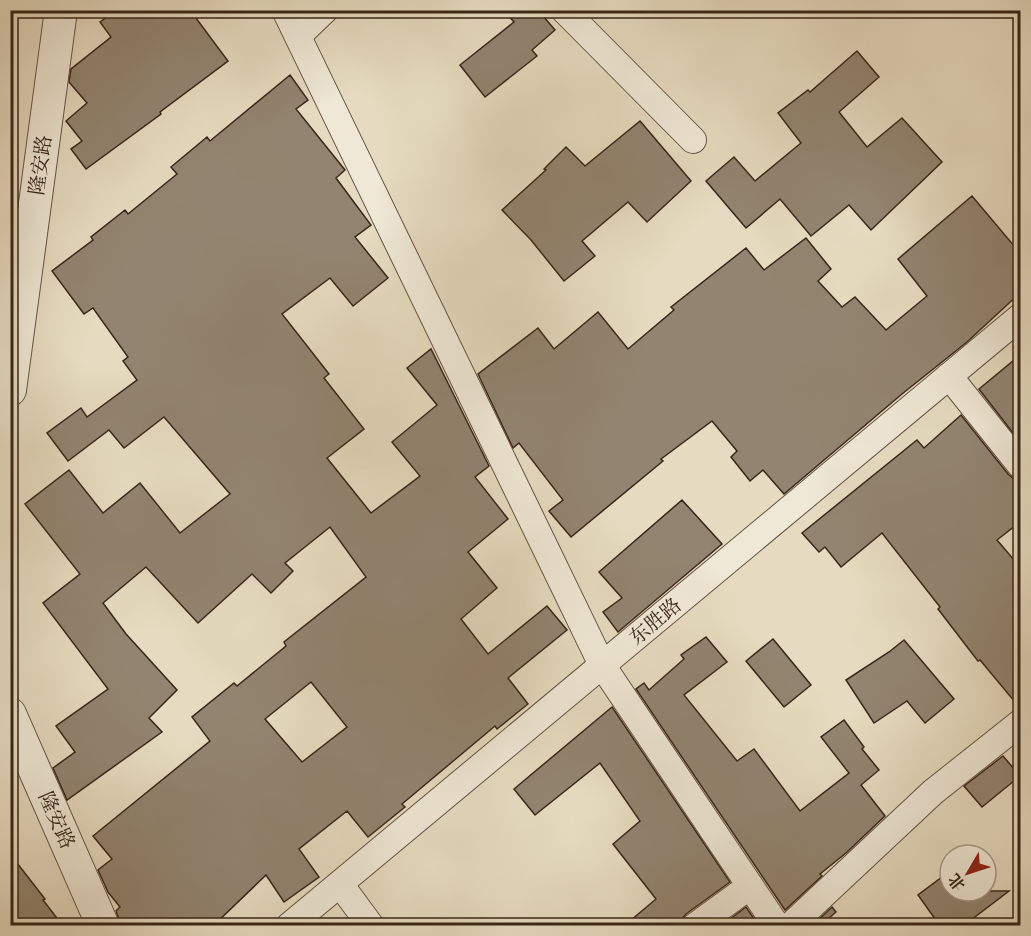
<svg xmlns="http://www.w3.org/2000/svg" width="1031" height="936" font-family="'Gentium Book Plus','Noto Serif SC',serif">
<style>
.building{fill:#928470;stroke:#382619;stroke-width:1.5;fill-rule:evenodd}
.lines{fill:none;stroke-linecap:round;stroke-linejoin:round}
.minor-casing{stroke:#645343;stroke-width:28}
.tertiary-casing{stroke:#645343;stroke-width:34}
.minor{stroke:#efe8d6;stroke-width:26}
.tertiary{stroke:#efe8d6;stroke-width:32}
.labels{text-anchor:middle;stroke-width:5;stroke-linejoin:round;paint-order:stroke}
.street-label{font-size:20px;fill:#382619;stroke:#efe8d6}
</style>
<rect width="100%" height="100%" fill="#e6dbc0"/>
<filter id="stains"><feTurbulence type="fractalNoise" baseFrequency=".00333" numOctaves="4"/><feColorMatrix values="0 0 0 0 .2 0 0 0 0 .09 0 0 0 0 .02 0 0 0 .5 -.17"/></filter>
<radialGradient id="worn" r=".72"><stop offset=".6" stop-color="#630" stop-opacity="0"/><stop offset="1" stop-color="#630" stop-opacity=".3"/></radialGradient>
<g class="building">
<polygon points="117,10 190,10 228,61 160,112 161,114 86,169 71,149 82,141 66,121 87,103 69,82 71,69 111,37 100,22"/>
<polygon points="503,10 538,10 555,30 532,50 537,56 485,97 460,65 514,22"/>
<polygon points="857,51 879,77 839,112 867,147 902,118 942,162 871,230 849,205 811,236 780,199 746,228 706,181 734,157 755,181 801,143 778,113 808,90 810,92"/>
<path d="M 290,75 L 308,100 L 296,109 L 345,170 L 336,178 L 371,225 L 355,237 L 388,278 L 353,306 L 330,278 L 282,314 L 329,374 L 324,378 L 364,429 L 327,458 L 371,513 L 420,476 L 392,442 L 437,405 L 407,368 L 431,349 L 489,466 L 475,477 L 508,519 L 468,552 L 497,588 L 461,619 L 488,654 L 547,606 L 567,630 L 508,678 L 528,704 L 497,729 L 495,726 L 402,804 L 405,807 L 368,837 L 347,811 L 299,849 L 319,877 L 284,902 L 266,875 L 213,926 L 121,926 L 116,911 L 120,907 L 108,892 L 98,870 L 112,859 L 93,836 L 210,741 L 192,717 L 234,683 L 237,686 L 286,646 L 284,642 L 366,577 L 330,527 L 285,563 L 293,571 L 271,593 L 252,574 L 198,623 L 146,567 L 103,603 L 126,634 L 177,690 L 149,718 L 162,732 L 67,800 L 53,768 L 75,752 L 56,726 L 108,689 L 43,603 L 80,574 L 25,504 L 69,470 L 103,513 L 140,483 L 180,533 L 230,494 L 164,417 L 124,448 L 109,430 L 68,461 L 47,433 L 81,408 L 87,417 L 137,380 L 123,361 L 128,357 L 93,308 L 84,314 L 52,271 L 93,240 L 91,237 L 125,210 L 128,214 L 177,174 L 171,167 L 207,137 L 210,141 ZM 311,682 L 347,727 L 302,762 L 265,719 Z"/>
<polygon points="640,121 691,181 647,222 628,202 582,241 595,256 564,281 531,240 502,210 546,170 544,169 566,147 585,166"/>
<polygon points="972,196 1020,253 1020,293 967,342 902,394 784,494 763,470 750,481 731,457 737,451 712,421 661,459 663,461 571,537 549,511 563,500 519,443 513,448 478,374 538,328 554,349 598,312 628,349 674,310 671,307 746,248 764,270 806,238 831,269 818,281 842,307 855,297 886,330 927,296 898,259"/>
<polygon points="1020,355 1020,442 979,389"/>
<polygon points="961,415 1008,474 1014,479 1020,480 1020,522 997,540 1020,567 1020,708 980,660 978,661 938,609 940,607 882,533 841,567 825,547 819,552 802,533 917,440 924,448"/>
<polygon points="682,500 722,544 618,632 603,612 622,598 599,572"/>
<polygon points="706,637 727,662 684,695 737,761 754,749 800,811 849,773 821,737 844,720 864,747 862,749 879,770 861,785 885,816 846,853 820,874 822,876 785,910 636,689 644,683 649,690 684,659 681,655"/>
<polygon points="773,639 811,685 784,707 746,661"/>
<polygon points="904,640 954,699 925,723 907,701 874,723 846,680 889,652"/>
<polygon points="612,707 730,882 686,914 682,919 680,926 624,926 656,899 613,844 640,821 600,763 535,815 514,789"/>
<polygon points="1003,756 1020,776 982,807 964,786"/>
<polygon points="10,854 45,899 43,900 63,926 10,926"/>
<polygon points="950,871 950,891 1009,891 963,926 940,926 918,895"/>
<polygon points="746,907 759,926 721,926"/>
<polygon points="832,907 836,912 820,926 812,926"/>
</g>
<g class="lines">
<defs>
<g id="minor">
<polyline points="285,10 602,665 777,926"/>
<polyline points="564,10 693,140"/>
<polyline points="298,36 325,10"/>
<polyline points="949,376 1020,465"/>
<polyline points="340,884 371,926"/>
<polyline points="289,926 1020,317"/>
<polyline points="695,926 750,886"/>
<polyline points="790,926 933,792 1020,723"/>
</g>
<g id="tertiary">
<polyline points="10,390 61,10"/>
<polyline points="10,714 103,926"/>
</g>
</defs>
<use href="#minor" class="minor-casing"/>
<use href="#tertiary" class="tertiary-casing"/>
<use href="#minor" class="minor"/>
<use href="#tertiary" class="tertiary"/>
</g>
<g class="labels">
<g class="street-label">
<text transform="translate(40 165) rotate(-82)" y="7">隆安路</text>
<text transform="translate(655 621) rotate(-40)" y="7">东胜路</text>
<text transform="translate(57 820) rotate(66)" y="7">隆安路</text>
</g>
</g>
<rect width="1031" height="936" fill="none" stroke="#e6dbc0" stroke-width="36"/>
<rect x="12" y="12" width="1007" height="912" fill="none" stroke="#382619" stroke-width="3"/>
<rect x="18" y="18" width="995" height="900" fill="none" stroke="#382619" stroke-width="1.5"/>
<g transform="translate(968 873) rotate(231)"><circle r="28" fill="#efe8d6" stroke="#a69a8a" stroke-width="1.5"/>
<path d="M0-4.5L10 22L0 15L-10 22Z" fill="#8f2418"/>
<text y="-9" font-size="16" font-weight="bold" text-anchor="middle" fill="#382619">北</text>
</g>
<rect width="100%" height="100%" filter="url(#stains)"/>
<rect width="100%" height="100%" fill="url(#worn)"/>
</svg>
